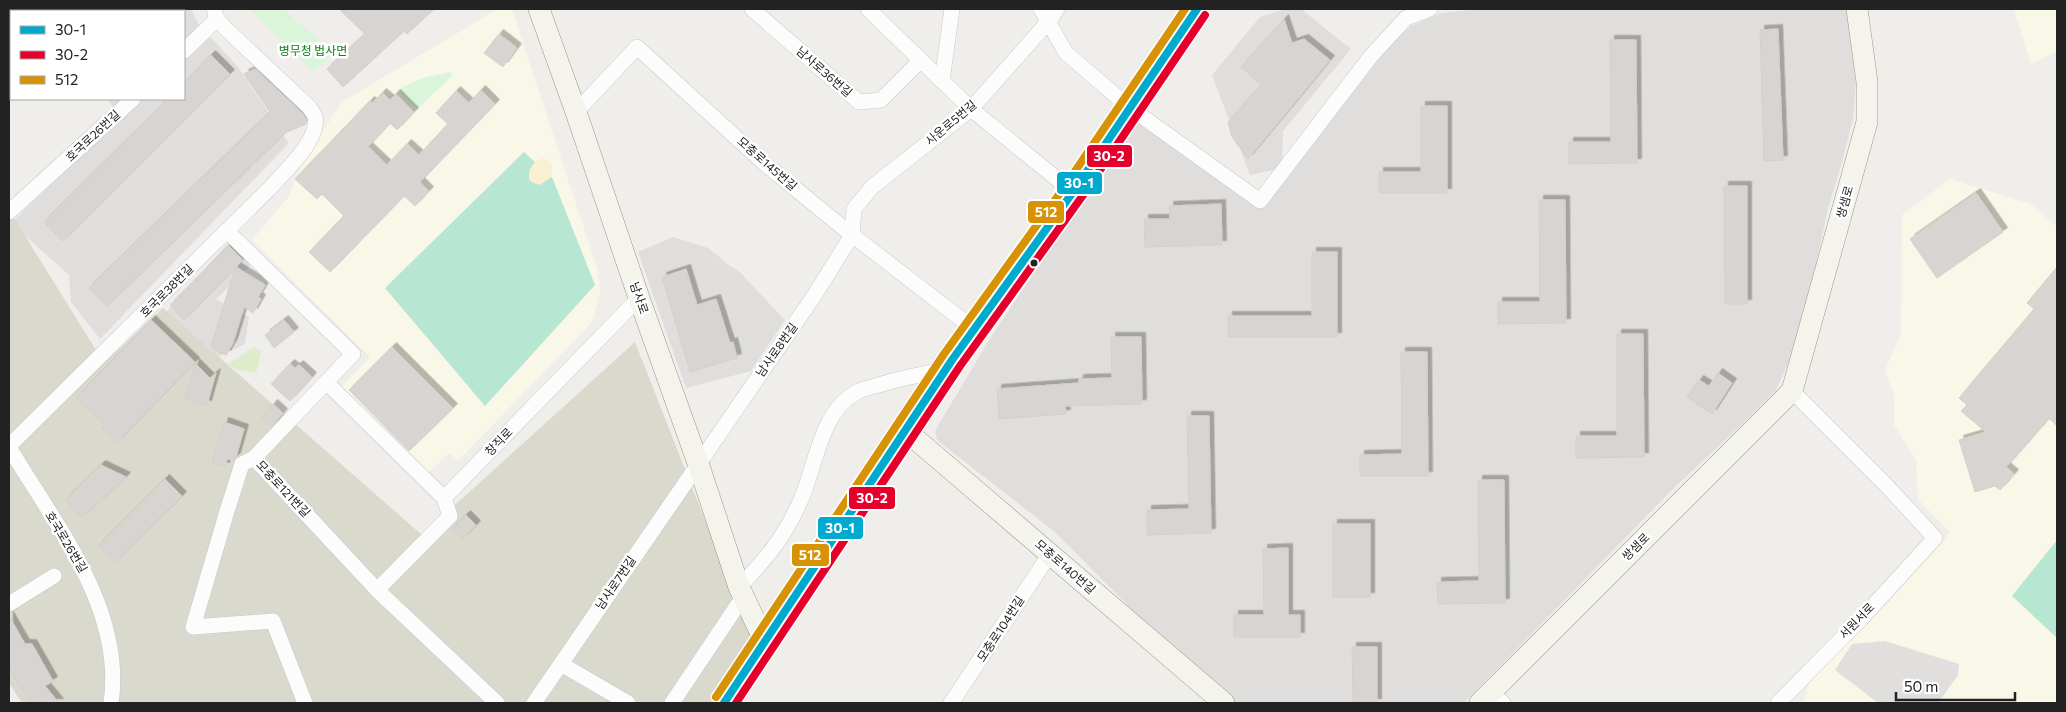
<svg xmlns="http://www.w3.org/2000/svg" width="2066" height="712" font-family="Commissioner,'Noto Sans KR',sans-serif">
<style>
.residential{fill:#dfdedc}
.education{fill:#f8f7e8}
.construction{fill:#d9d9cd}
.grass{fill:#ddeccb}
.sand{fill:#f8f0d0}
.park{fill:#daf5da}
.pitch{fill:#b7e6d2}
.parking{fill:#e0dfde}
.building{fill:#d7d4d2;stroke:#d3d0cc;filter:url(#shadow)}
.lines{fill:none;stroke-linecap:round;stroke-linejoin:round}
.street-casing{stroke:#c9c8c7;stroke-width:16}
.secondary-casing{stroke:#999a82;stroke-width:22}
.street{stroke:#fdfcfc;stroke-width:15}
.secondary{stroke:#f4f4ed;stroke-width:21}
.bus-1-casing{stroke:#fff;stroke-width:11}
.bus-2-casing{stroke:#fff;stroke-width:11}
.bus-3-casing{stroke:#fff;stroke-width:11}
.bus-1{stroke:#00a9ce;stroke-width:8}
.bus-2{stroke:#e4002b;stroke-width:8}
.bus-3{stroke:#d79205;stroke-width:8}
.bus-dot{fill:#222;stroke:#fff;stroke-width:2}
.labels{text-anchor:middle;stroke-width:5;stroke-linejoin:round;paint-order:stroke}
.park-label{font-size:12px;fill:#0c8416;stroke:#fff}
.street-label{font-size:12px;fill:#222;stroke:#fff}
.line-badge{stroke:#fff;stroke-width:2}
.badge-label{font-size:14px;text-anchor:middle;font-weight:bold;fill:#fff}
</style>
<defs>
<filter id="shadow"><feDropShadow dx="4.5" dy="-4.5" stdDeviation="0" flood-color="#0004"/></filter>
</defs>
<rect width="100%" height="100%" fill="#f0eeeb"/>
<g class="residential">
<polygon points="114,9 191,9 198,23 238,67 289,143 100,339 71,302 69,275 11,223 122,117 106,99 184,99 184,11 111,11"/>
<polygon points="1285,9 1301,9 1351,49 1283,131 1282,168 1250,175 1212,75 1260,17"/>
<polygon points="1481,9 1847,9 1856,84 1853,118 1843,159 1828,208 1816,265 1807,322 1776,390 1742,424 1674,488 1464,703 1236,703 1157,635 1055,532 937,440 935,431 989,340 1136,120 1263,208 1385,51 1411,26 1442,13"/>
<polygon points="673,237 708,248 745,278 785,320 751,371 686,388 638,252"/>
<polygon points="229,242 253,263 216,299 249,317 245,344 216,358 162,317"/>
</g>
<g class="education">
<polygon points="498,9 512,9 598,271 600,293 592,322 458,461 449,453 427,474 341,388 370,357 252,240 289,196 302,163 342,102"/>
<polygon points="2014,9 2057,9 2057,51 2031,64"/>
<polygon points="1950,179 2031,204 2057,227 2057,703 1803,703 1811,677 1849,641 1943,542 1950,532 1918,499 1916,460 1894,425 1894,395 1885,370 1901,334 1902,215"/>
</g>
<polygon class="construction" points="9,210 104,363 163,308 422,535 635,342 753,642 712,703 22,703 9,683"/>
<polygon class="grass" points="254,347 260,350 261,353 256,373 237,370 228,364"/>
<path class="sand" d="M 544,158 L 552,165 L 552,177 L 539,185 L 530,181 L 528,176 C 530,167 534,161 544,158 Z"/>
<g class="park">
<polygon points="250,9 284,9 302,26 335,51 313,72"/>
<polygon points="450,72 453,75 417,109 397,90 423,78"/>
</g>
<g class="pitch">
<path d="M 524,152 L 535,162 C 530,168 527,174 530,181 L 539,185 L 552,177 L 595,285 L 485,406 L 385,288 Z"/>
<polygon points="2057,540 2057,638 2012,596"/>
</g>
<g class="parking">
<polygon points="667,244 671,254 652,262 647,251"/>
<polygon points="676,244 706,251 705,257 675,250"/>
<polygon points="710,253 744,275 739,284 750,281 757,302 745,305 738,284 704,263"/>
<polygon points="708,271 710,291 697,293 694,273"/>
<polygon points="733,290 748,341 736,344 720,293"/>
<polygon points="764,305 771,329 759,332 753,308"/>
<polygon points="1885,641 1959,664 1958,675 1938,703 1878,703 1835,670 1852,644"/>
</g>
<g class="building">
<polygon points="339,9 434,9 407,34 404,31 343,87 327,69 365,34"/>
<polygon points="1284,19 1292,43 1304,39 1330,60 1248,159 1232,137 1228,122 1261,85 1241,67"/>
<polygon points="1778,29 1783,160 1764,161 1760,30"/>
<polygon points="499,34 517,48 503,67 484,53"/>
<polygon points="1610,40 1636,40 1637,163 1569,164 1569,142 1611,142"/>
<polygon points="211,55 230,74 63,241 44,222 168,99 184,99 184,83"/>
<polygon points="255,69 302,113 306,119 306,124 285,133 107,306 89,288 270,112 244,74"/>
<polygon points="481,90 495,104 420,182 429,191 415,206 404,196 330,272 309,252 344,216 322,194 317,199 295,179 370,101 373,103 382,93 390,100 396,94 414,112 397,130 390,123 368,147 387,165 407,144 419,155 448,124 436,113 456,91 469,103"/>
<polygon points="1421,106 1447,106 1447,193 1379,193 1379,172 1421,172"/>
<polygon points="1724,186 1747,186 1747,304 1725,304"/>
<polygon points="1976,193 2003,232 1937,278 1910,239"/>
<polygon points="1539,200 1565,200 1566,323 1498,324 1498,302 1540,302"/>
<polygon points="1221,204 1222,245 1145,247 1144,219 1170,219 1169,206"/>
<polygon points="229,246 243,260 236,267 265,285 258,297 261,299 253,313 244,307 233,343 226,355 216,351 211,347 235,268 184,320 170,305"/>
<polygon points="1312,252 1337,252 1337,337 1228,337 1228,316 1312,316"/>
<polygon points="2057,267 2057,426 2049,418 2006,467 2014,474 2000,490 1995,486 1975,492 1959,440 1986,432 1961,411 1967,405 1959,398 2034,309 2027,303"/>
<polygon points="686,269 697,305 716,299 730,343 733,342 737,358 690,372 662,277"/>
<polygon points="151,320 195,362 117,442 102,428 105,425 76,398"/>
<polygon points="284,320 294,332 274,348 265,335"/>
<polygon points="1617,334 1643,334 1644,457 1576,458 1576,436 1617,436"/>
<polygon points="1111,337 1141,337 1142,404 1065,406 1066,414 999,419 997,389 1079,383 1079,379 1112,378"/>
<polygon points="392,347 453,408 409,451 349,390"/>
<polygon points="1401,352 1427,352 1428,476 1360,476 1360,455 1402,454"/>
<polygon points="195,363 210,378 216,373 207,405 185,399"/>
<polygon points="290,364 295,368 299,365 312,377 290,401 271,384"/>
<polygon points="1718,373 1732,383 1712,414 1687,397 1699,380 1709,386"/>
<polygon points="273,404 283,413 272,426 262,418"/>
<polygon points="1187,416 1209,416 1211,533 1147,535 1147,510 1189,509"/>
<polygon points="224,422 244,429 236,457 233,460 227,459 225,467 212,463"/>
<polygon points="101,465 126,477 82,518 65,500"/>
<polygon points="165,479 182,496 115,562 98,546"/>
<polygon points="1478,480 1504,480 1505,603 1438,604 1437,582 1479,581"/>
<polygon points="466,515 476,525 463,539 452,529"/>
<rect x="1333" y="524" width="37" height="73"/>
<polygon points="1288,548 1288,615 1300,615 1300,637 1234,637 1234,615 1264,615 1263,549"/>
<polygon points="9,616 25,644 32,644 53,681 45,686 59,703 31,703 17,682 9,667"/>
<polygon points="1352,647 1377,647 1377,703 1353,703"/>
</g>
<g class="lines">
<defs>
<g id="street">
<polyline points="752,9 859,102 881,100 921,60"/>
<polyline points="868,9 971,109 1073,192"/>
<polyline points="1041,9 1066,53 1129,107 1260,201 1371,56 1406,18 1430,9"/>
<polyline points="184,51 217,19"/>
<polyline points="942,81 952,9"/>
<polyline points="576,112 637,47 765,164 852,235 974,329"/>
<polyline points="9,212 133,99"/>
<polyline points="227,231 353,354 254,458 242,464 227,511 193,627 273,621 305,703"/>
<polyline points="327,383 444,498"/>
<path d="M 9,446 L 270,188 C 284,172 320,140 315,117 C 314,113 311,110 309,107 L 225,28 L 217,19 L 214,9"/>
<path d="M 9,447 C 54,523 125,609 111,703"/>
<polyline points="254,458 377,590 497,703"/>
<path d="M 739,587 C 766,559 783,539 799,504 C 816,469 819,412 857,392 C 862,389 869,388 875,386 C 898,379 921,374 945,370"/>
<polyline points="377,590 450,516 444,498 639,298"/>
<polyline points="9,604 54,576"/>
<polyline points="561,664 628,703"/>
<polyline points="1491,692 1503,703"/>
<polyline points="534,703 814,296 852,235 854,209 872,187 971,109 1049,21 1057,9"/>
<polyline points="672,703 743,597"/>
<polyline points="951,703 1050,554"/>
<polyline points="1778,703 1861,619 1935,538 1886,485 1792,391"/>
</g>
<g id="secondary">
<polyline points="539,9 576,112 639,298 698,463 739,587 765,642"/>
<polyline points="905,430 1224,703"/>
<polyline points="724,703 952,360 1073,192 1129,107 1197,9"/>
<polyline points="1480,703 1792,391 1867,122 1867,82 1857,9"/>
</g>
</defs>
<use href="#street" class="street-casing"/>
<use href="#secondary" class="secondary-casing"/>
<use href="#street" class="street"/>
<use href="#secondary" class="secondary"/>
<defs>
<polyline id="bus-1" points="724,703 952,360 1073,192 1197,9"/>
<polyline id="bus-2" points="736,703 960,366 1081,198 1205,15"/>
<polyline id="bus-3" points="716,697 944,354 1065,186 1185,9"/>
</defs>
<use href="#bus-1" class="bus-1-casing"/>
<use href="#bus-2" class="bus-2-casing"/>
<use href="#bus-3" class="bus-3-casing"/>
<use href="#bus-1" class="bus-1"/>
<use href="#bus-2" class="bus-2"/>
<use href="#bus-3" class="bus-3"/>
</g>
<circle class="bus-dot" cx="1034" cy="263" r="4.5"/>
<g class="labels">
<g class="park-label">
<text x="313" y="55">병무청 법사면</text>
</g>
<g class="street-label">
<text transform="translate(824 72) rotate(41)" y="4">남사로36번길</text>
<text transform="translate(951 123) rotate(-40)" y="4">사운로5번길</text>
<text transform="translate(93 136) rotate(-43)" y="4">호국로26번길</text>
<text transform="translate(767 164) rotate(41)" y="4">모충로145번길</text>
<text transform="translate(1845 202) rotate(-74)" y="4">쌍샘로</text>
<text transform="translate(167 291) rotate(-45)" y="4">호국로38번길</text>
<text transform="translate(639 298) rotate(71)" y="4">남사로</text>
<text transform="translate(777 350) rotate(-55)" y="4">남사로8번길</text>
<text transform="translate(499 442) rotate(-46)" y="4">창직로</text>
<text transform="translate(283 489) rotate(47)" y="4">모충로121번길</text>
<text transform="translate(66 542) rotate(59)" y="4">호국로26번길</text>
<text transform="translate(1636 547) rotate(-45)" y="4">쌍샘로</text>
<text transform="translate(1065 567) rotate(41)" y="4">모충로140번길</text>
<text transform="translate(616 583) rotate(-56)" y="4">남사로7번길</text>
<text transform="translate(1857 621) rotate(-46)" y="4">서원서로</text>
<text transform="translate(1001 629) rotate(-57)" y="4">모충로104번길</text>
</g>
</g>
<g class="line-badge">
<rect x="1086" y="144" width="47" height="24" rx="5" fill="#e4002b"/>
<rect x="1056" y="171" width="47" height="24" rx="5" fill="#00a9ce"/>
<rect x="1027" y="200" width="38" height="24" rx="5" fill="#d79205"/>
<rect x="848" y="486" width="48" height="24" rx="5" fill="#e4002b"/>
<rect x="817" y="516" width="47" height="24" rx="5" fill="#00a9ce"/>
<rect x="791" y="543" width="39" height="24" rx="5" fill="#d79205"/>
</g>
<g class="badge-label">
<text x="1109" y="161">30-2</text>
<text x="1079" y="188">30-1</text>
<text x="1046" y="217">512</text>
<text x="872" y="503">30-2</text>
<text x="840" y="533">30-1</text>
<text x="810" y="560">512</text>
</g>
<rect width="2066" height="712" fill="none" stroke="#222222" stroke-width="20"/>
<rect x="10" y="10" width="175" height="90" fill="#ffffff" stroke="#a7a7a7"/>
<rect x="20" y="26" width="25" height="8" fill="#00a9ce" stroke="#a7a7a7"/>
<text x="55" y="35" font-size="15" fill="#222222">30-1</text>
<rect x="20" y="51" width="25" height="8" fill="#e4002b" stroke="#a7a7a7"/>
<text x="55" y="60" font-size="15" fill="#222222">30-2</text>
<rect x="20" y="76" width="25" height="8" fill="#d79205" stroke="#a7a7a7"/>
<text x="55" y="85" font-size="15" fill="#222222">512</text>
<path d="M1896 692v8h119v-8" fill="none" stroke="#222222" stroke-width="2.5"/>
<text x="1904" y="692" font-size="15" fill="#222222" stroke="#ffffff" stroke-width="4" paint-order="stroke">50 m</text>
</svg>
